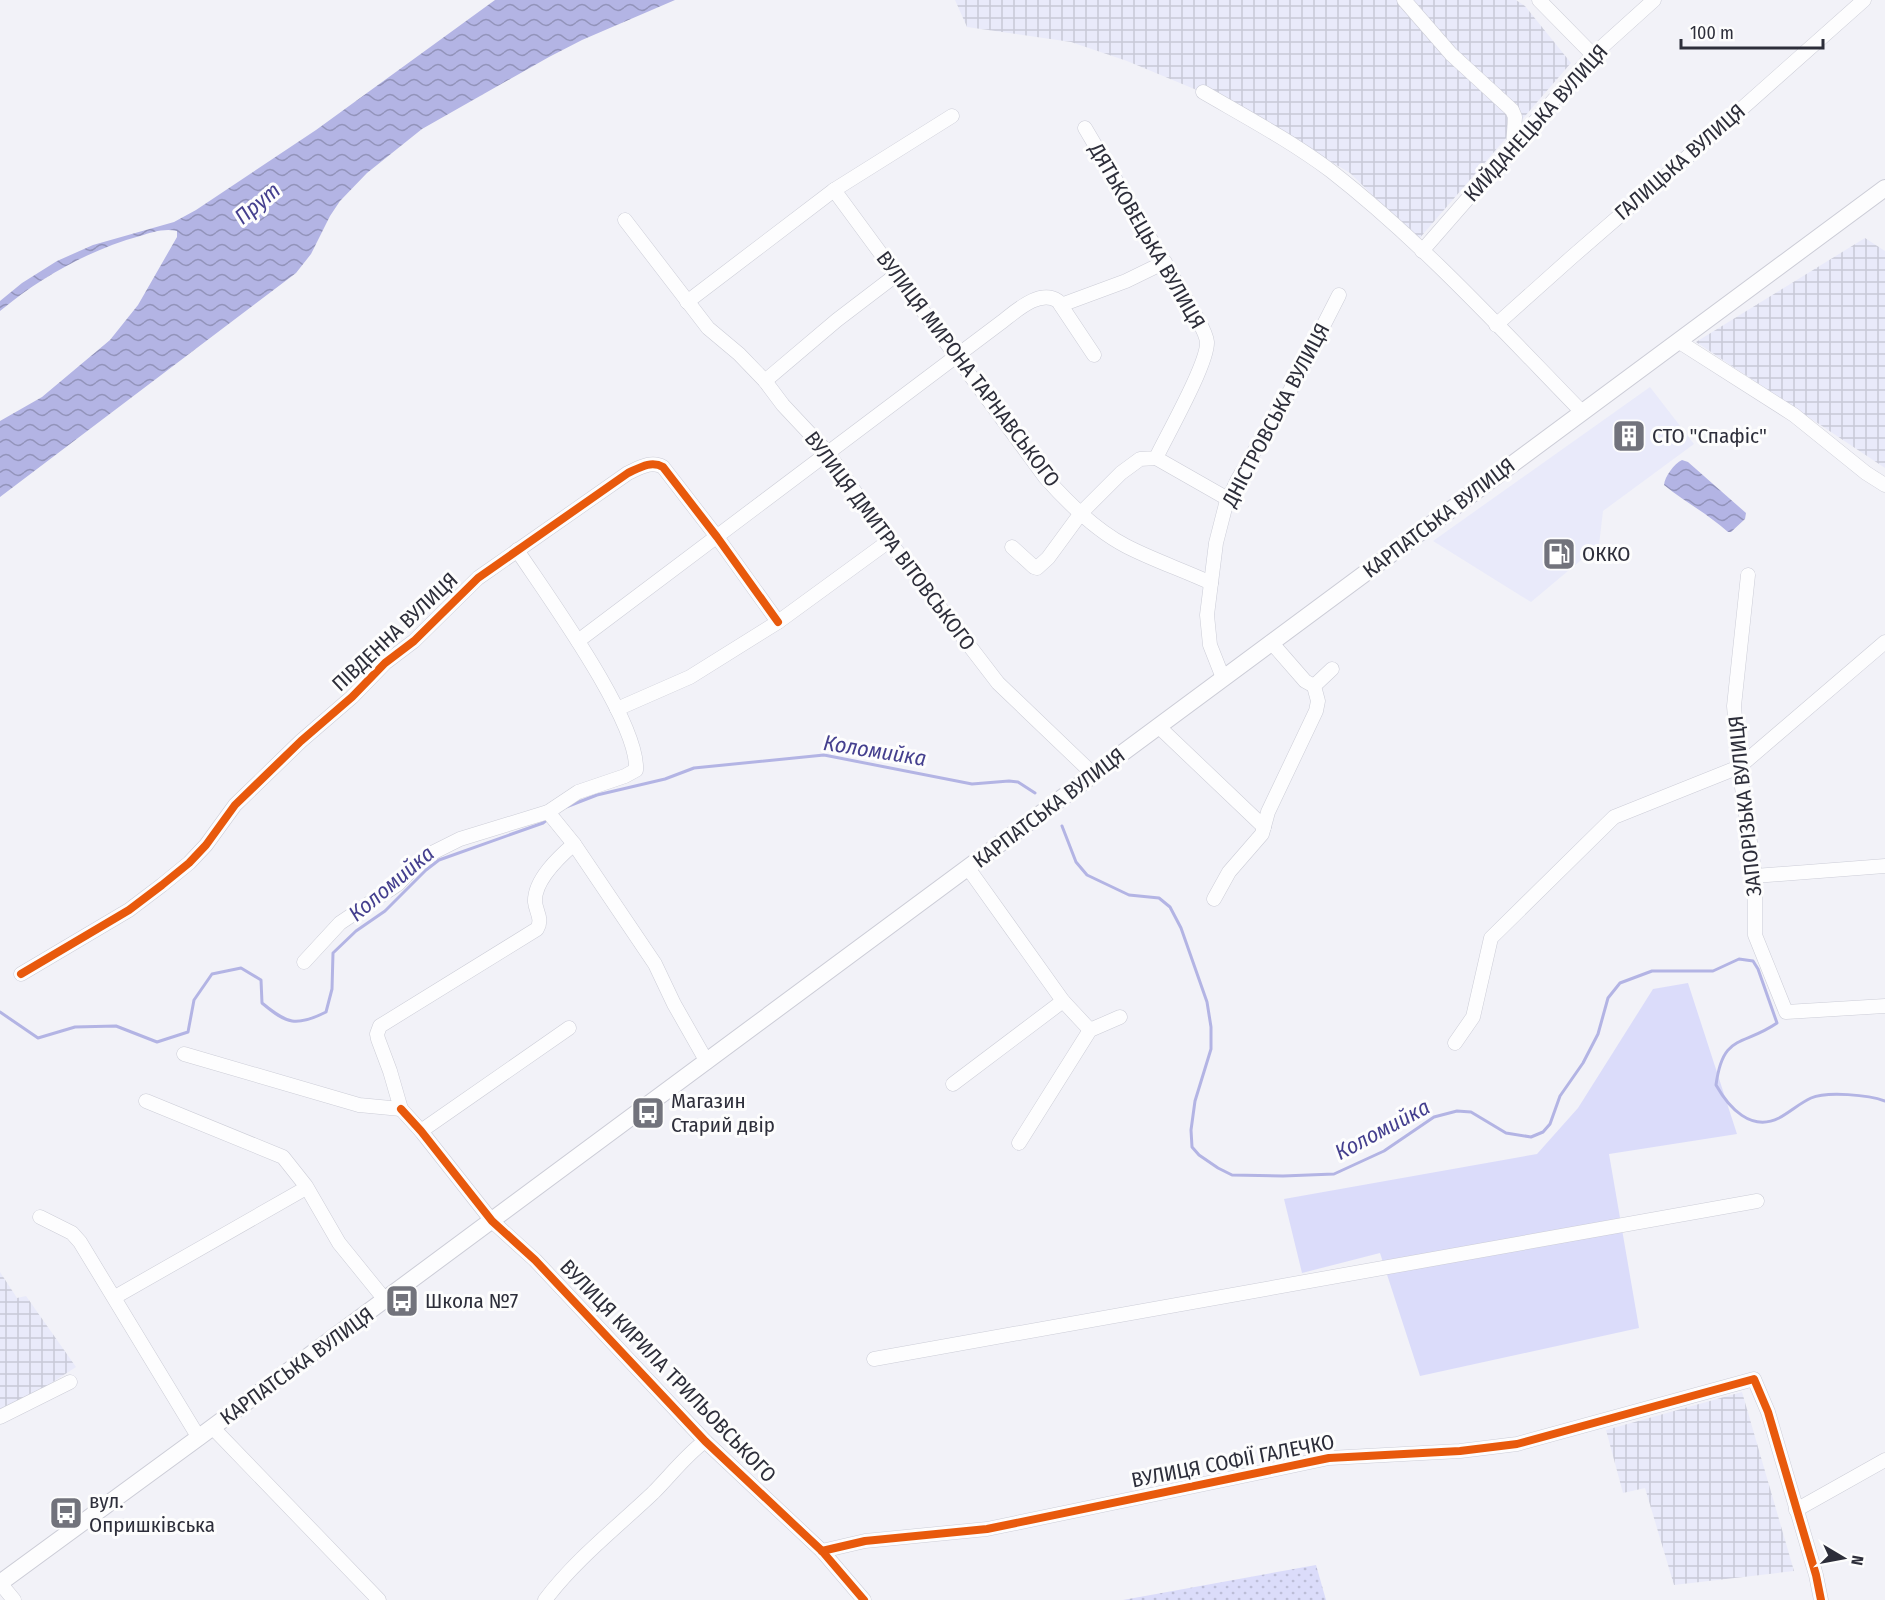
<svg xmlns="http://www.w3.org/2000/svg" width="1885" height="1600" font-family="'Fira Sans Condensed',sans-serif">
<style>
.built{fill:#e9eafa}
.industrial{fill:url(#industrial-grid)}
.grass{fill:url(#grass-dots)}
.garden{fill:#dbdcfa}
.water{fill:url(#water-waves)}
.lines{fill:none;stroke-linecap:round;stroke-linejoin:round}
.stream{stroke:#b3b4e4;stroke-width:3}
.minor-casing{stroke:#cccdd7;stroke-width:15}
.major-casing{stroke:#cccdd7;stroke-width:18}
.minor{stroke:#fdfdfe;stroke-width:14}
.major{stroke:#fdfdfe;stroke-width:16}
.cycleway-casing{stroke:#fdfdfd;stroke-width:11}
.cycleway{stroke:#e8590c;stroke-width:8}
.labels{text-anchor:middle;stroke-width:6;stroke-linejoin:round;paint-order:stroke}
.street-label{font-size:21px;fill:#2d2e3a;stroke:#fdfdfd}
.poi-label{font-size:21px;fill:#2d2e3a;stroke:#fdfdfd;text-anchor:start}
.water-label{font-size:22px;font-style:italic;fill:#443f8e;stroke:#fdfdfd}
</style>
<defs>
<pattern id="industrial-grid" width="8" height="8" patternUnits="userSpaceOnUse" patternTransform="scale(1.5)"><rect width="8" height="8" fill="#e9eafa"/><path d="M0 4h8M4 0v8" fill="none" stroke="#c8c9d7"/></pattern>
<pattern id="grass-dots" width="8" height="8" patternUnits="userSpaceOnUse" patternTransform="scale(1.5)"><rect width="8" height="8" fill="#dbdcfa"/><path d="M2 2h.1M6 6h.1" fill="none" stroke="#bcbdd7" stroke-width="1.8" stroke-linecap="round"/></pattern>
<pattern id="water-waves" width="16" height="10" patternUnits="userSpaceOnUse" patternTransform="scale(1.5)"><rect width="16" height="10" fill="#b3b4e4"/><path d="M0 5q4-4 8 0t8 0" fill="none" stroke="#9293ba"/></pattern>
</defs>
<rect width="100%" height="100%" fill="#f2f2f8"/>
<polygon class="built" points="1650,387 1694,444 1603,511 1599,545 1531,602 1433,541"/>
<g class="industrial">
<polygon points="955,0 1516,0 1525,6 1571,63 1418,240 1350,173 1240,108 1127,61 1071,42 967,27"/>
<polygon points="1865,238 1885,251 1885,468 1696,342"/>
<polygon points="0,1272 17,1298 26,1296 76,1367 28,1398 0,1410"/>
<polygon points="1742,1392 1794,1571 1674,1585 1645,1488 1623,1493 1606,1430"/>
</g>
<polygon class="grass" points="1316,1565 1326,1600 1123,1600"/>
<polygon class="garden" points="1688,983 1737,1134 1609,1154 1639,1328 1420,1376 1380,1253 1302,1273 1284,1199 1537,1154 1578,1108 1653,989"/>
<g class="water">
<path d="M 495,0 L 675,0 L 582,40 L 549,57 L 422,129 L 367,173 L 340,201 L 330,216 L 311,254 L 296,273 L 0,497 L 0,421 L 42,397 L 110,340 L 138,305 L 177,237 L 177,231 C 165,228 152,232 140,236 C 89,250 41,277 0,311 L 0,301 L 22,283 L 57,261 L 93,245 L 174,222 L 196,210 L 316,130 Z"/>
<path d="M 1682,460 L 1688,462 L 1746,513 L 1745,519 L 1731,532 L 1728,532 C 1708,514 1685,502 1664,485 C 1665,476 1674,464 1682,460 Z"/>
</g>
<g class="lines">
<g class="stream">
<polyline points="566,807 597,795 665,779 694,768 824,755 972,784 1009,781 1018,782 1035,793"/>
<path d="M 1062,826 L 1076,862 L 1087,875 L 1129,895 L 1159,898 L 1170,907 L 1181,928 L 1207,1002 L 1211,1027 L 1211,1049 L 1195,1101 L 1191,1130 L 1192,1147 L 1199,1155 L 1218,1168 L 1232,1175 L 1283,1176 L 1334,1174 L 1384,1151 L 1434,1117 L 1457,1111 L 1471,1112 L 1506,1133 L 1531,1137 L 1543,1132 L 1550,1124 L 1560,1096 L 1583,1063 L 1598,1034 L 1608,998 L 1620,983 L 1652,971 L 1713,971 L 1739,959 L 1753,961 L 1758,969 L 1777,1023 C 1742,1047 1723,1033 1716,1085 C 1729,1108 1751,1132 1779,1118 C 1790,1112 1800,1103 1811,1098 C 1827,1091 1869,1095 1885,1101"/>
<path d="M 0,1012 L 38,1038 L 75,1027 L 116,1026 L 157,1042 L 188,1032 L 194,1000 L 212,974 L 241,968 L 261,980 L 262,1003 C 287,1024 296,1027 326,1012 L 332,989 L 333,953 L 356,931 L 385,911 L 426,870 L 439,860 L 543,823 L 548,819"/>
</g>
<defs>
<g id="minor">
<polyline points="1404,0 1451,54 1512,110 1515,117 1513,147"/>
<polyline points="1539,0 1593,55"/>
<path d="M 1203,92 C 1246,117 1291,141 1331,171 C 1422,242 1501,329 1582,412"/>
<path d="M 834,190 L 1045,477 C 1068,503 1095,530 1126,546 C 1153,560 1183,570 1211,583"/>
<polyline points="625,220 708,328 739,354 765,381 783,405 828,453 889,541 998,683 1093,774"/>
<polyline points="1422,251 1593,55 1654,0"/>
<polyline points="687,302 834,190 952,116"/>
<polyline points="1061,305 1126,281 1165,262"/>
<polyline points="1496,325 1572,257 1693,152 1864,0"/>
<polyline points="1678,341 1794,415 1866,473 1885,485"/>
<polyline points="765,381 837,320 896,275"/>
<polyline points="1156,458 1228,499"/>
<path d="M 1012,547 L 1034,567 L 1037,568 L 1048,558 L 1081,513 L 1121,473 L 1140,459 L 1156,458 C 1167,435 1208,363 1207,342 C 1206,333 1200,324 1196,316 L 1085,128"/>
<polyline points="1748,575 1734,706 1739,767 1755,876 1755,935 1786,1012 1885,1006"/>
<path d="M 578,641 L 999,324 C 1014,313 1039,288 1058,301 L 1094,355"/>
<polyline points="1271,642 1305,681 1314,686"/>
<polyline points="1223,678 1210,645 1207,615 1216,543 1226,504 1238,479 1291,389 1339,295"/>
<polyline points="617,709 690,677 778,622 889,541"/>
<polyline points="1158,726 1264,827"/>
<polyline points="548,812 574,844 655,964 674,1004 707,1062"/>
<polyline points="968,868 1063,1001 1090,1030"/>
<polyline points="1755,876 1885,866"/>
<polyline points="1214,899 1229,872 1262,834 1268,812 1316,711 1318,701 1314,686 1332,669"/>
<path d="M 304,962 L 340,923 L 398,884 L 415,866 L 430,854 L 460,839 L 548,812 L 578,792 L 625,776 L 636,770 C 639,721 546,594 517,550"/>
<path d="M 21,974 L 129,910 L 162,885 L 189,863 L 206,845 L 235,805 L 301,741 L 352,697 L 385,663 L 414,641 L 478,578 L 628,473 C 639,468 651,460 663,467 L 717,537 L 778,622"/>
<polyline points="1455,1043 1473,1017 1491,938 1614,817 1739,767 1885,642"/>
<polyline points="184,1054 359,1105 401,1109"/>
<polyline points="953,1084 1063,1001"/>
<polyline points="146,1101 283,1157 306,1186 339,1243 386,1301"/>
<polyline points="401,1109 421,1131 492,1221 535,1260 705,1441 822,1551 864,1600"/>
<path d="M 401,1109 L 390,1071 L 378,1039 L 377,1034 L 380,1026 L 537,929 C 543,919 536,912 535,902 C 534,880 559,857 574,844"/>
<polyline points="421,1131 569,1028"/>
<polyline points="1019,1143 1090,1030 1120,1017"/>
<polyline points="40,1217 72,1233 80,1242 199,1438"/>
<polyline points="115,1297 306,1188"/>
<polyline points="874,1359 1757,1201"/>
<polyline points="0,1417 70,1382"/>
<polyline points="213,1428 379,1600"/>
<polyline points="1796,1510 1885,1460"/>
<polyline points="822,1551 865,1541 987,1529 1329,1458 1460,1451 1517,1444 1754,1379 1768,1412 1816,1575 1821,1600"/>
<polyline points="0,1583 14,1600"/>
<path d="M 545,1600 C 575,1560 616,1528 653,1493 C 671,1475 685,1456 705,1441"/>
</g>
<path id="major" d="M 0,1583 C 631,1122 1256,653 1885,188"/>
</defs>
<use href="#minor" class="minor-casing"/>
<use href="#major" class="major-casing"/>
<use href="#minor" class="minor"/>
<use href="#major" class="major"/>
<defs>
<g id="cycleway">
<path d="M 21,974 L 129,910 L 162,885 L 189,863 L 206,845 L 235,805 L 301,741 L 352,697 L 385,663 L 414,641 L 478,578 L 628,473 C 639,468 651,460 663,467 L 717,537 L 778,622"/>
<polyline points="401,1109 421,1131 492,1221 535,1260 705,1441 822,1551 864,1600"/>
<polyline points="822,1551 865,1541 987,1529 1329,1458 1460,1451 1517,1444 1754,1379 1768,1412 1816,1575 1821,1600"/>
</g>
</defs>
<use href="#cycleway" class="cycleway-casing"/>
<use href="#cycleway" class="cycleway"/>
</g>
<defs>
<symbol id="building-square" viewBox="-11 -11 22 22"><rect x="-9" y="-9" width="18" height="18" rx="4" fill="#72737c" stroke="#fdfdfd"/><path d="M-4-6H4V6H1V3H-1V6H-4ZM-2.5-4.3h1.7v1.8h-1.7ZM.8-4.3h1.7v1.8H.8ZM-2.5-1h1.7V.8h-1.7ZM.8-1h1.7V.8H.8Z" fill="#fff"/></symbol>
<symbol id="fuel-square" viewBox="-11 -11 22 22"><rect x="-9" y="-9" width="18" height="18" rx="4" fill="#72737c" stroke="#fdfdfd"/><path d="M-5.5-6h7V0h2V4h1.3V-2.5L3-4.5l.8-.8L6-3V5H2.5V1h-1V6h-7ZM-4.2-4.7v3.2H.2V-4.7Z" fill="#fff"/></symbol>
<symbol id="bus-square" viewBox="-11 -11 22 22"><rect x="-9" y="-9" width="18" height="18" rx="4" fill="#72737c" stroke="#fdfdfd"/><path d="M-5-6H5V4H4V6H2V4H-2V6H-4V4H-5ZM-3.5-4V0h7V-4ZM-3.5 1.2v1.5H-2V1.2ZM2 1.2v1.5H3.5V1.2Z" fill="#fff"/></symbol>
</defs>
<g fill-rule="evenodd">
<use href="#building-square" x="1610" y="417" width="38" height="38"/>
<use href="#fuel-square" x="1540" y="535" width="38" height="38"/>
<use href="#bus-square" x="629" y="1094" width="38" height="38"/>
<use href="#bus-square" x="383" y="1282" width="38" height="38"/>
<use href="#bus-square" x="47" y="1494" width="38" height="38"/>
</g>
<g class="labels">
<g class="street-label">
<text transform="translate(1536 123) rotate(-48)" y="7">КИЙДАНЕЦЬКА ВУЛИЦЯ</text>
<text transform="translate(1680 162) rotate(-41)" y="7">ГАЛИЦЬКА ВУЛИЦЯ</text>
<text transform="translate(1147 236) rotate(60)" y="7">ДЯТЬКОВЕЦЬКА ВУЛИЦЯ</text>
<text transform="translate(968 369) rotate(53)" y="7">ВУЛИЦЯ МИРОНА ТАРНАВСЬКОГО</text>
<text transform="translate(1276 415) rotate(-62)" y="7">ДНІСТРОВСЬКА ВУЛИЦЯ</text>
<text transform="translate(1439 518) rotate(-37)" y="7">КАРПАТСЬКА ВУЛИЦЯ</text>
<text transform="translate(890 541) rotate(53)" y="7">ВУЛИЦЯ ДМИТРА ВІТОВСЬКОГО</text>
<text transform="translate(395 632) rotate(-43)" y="7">ПІВДЕННА ВУЛИЦЯ</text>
<text transform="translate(1745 806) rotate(-96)" y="7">ЗАПОРІЗЬКА ВУЛИЦЯ</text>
<text transform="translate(1049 808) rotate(-37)" y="7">КАРПАТСЬКА ВУЛИЦЯ</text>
<text transform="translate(297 1366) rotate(-36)" y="7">КАРПАТСЬКА ВУЛИЦЯ</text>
<text transform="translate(668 1371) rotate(46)" y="7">ВУЛИЦЯ КИРИЛА ТРИЛЬОВСЬКОГО</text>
<text transform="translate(1233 1461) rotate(-11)" y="7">ВУЛИЦЯ СОФІЇ ГАЛЕЧКО</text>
</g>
<g class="poi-label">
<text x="1652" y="443">СТО "Спафіс"</text>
<text x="1582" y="561">ОККО</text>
<text x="671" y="1108">Магазин<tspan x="671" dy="24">Старий двір</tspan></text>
<text x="425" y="1308">Школа №7</text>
<text x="89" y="1508">вул.<tspan x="89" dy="24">Опришківська</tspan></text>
</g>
<g class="water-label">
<text transform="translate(257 203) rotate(-40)" y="8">Прут</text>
<text transform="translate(875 750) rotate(9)" y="8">Коломийка</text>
<text transform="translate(391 883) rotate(-40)" y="8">Коломийка</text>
<text transform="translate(1382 1129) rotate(-28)" y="8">Коломийка</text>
</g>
</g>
<g transform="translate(1843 1558) rotate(100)" stroke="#fdfdfd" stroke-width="4.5" paint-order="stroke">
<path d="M0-4.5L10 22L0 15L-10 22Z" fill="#2d2e3a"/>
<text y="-9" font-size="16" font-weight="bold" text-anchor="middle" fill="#2d2e3a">N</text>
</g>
<path d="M1681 39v9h142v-9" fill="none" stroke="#2d2e3a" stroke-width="3"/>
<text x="1690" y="39" font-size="18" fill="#2d2e3a" stroke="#fdfdfd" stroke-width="4.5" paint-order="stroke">100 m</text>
</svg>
